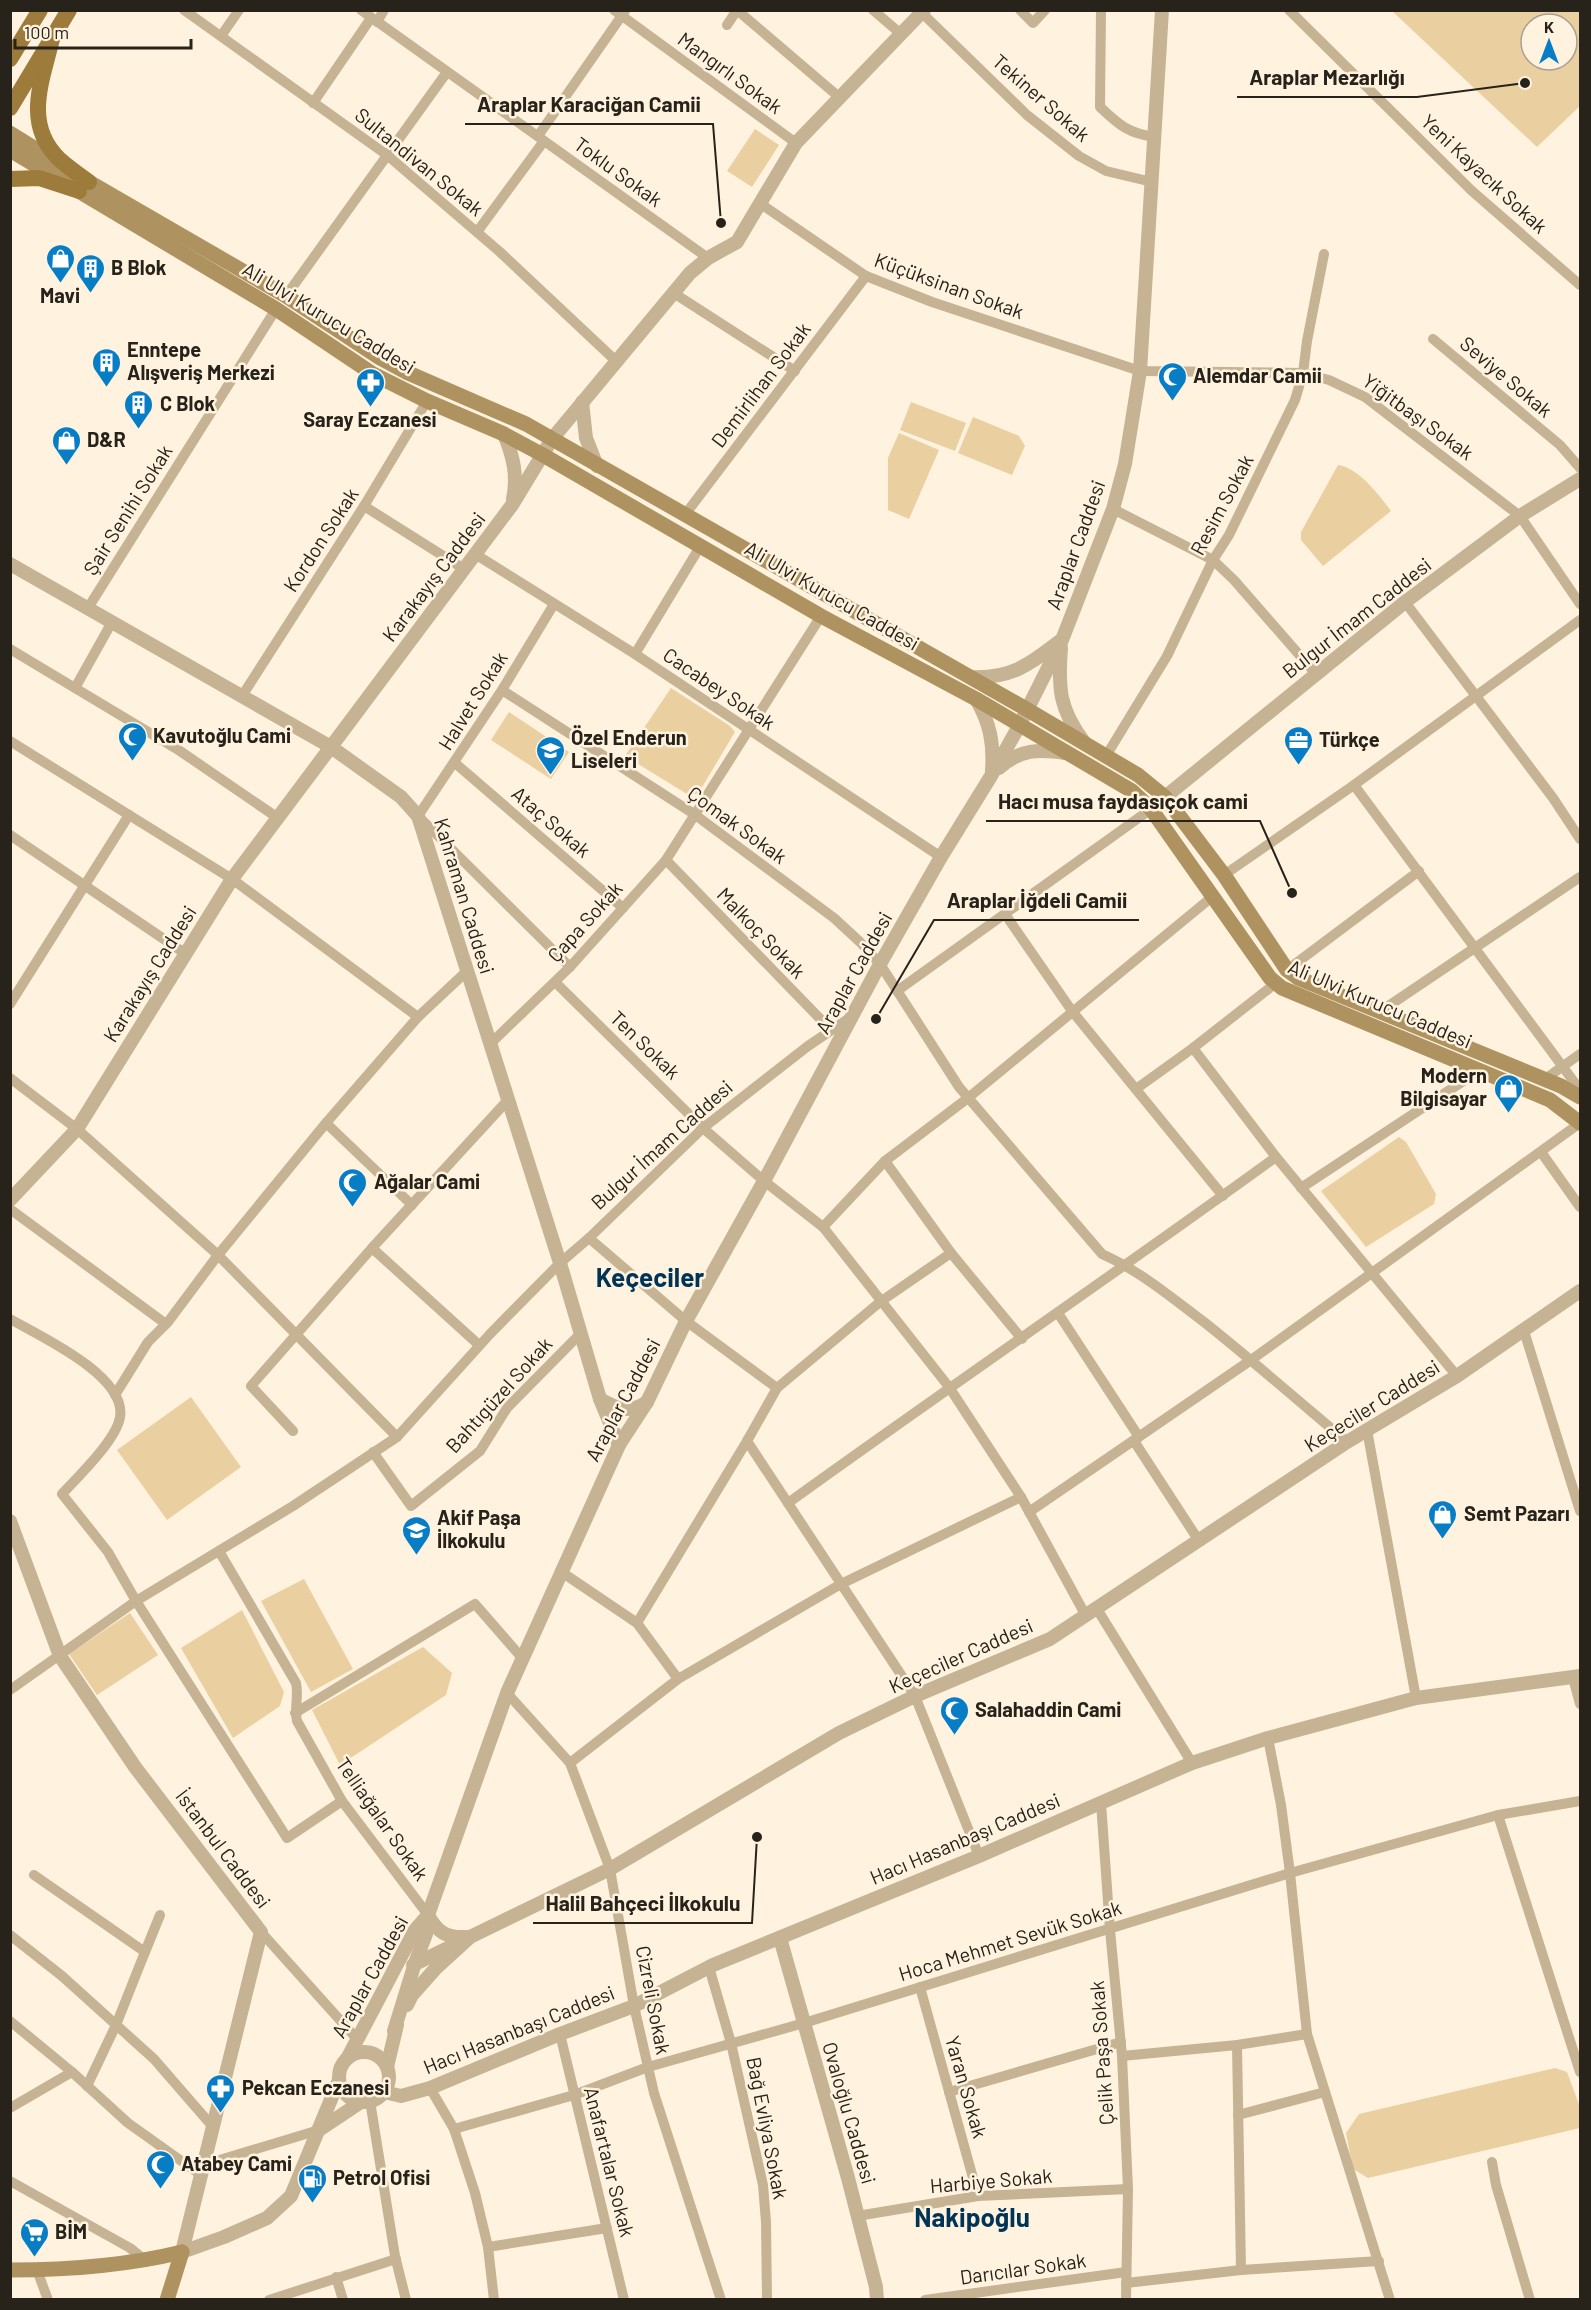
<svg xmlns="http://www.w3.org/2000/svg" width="1591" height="2310" font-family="Barlow,sans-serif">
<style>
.green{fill:#eacfa0;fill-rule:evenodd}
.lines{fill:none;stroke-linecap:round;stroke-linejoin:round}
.minor{stroke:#c6b393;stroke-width:10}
.tertiary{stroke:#c6b393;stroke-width:14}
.secondary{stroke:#ae9361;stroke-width:15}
.primary{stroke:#9d7b3a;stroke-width:16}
.labels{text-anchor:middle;stroke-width:5;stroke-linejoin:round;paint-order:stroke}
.street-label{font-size:20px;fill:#27231b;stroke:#fff3df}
.poi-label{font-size:20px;font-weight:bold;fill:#27231b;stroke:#fff3df;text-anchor:start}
.district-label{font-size:26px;font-weight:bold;fill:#003457;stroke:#fff3df}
.leader{fill:none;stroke:#27231b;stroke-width:2}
.callout-dot{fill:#27231b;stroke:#fff3df;stroke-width:2}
.callout-label{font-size:21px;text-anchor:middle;font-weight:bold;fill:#27231b;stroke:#fff3df;stroke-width:5;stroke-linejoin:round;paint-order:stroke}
</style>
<rect width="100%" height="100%" fill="#fff3df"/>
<g class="green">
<path d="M 1392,11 L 1580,11 L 1580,106 L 1537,147 ZM 1531,24 L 1567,24 L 1567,60 L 1531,60 Z"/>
<polygon points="755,129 779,145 752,187 727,171"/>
<polygon points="911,402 966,423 955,451 900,430"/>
<polygon points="973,417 1019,436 1025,446 1012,475 958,453"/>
<polygon points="899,433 939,450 909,519 888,510 888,458"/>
<path d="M 1338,465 C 1359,468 1379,495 1391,511 L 1323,566 L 1301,540 L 1301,532 Z"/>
<polygon points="671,688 730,726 735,732 698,794 687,794 625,756"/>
<polygon points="509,712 569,752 551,779 491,740"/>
<polygon points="1399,1137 1406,1142 1436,1194 1434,1204 1366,1247 1321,1191"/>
<polygon points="191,1397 241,1467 167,1520 117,1450"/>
<polygon points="304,1579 353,1669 311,1692 261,1601"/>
<polygon points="242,1610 284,1692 280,1706 233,1738 181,1648"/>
<polygon points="130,1613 158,1655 97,1695 69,1654"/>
<polygon points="423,1647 452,1673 446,1695 340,1765 312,1710"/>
<polygon points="1555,2068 1567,2072 1580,2107 1580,2128 1368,2178 1353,2169 1346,2133 1359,2114"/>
</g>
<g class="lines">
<g class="minor">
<polyline points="184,10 387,155 500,252 616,361"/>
<polyline points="361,10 708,258"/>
<polyline points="614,10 796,143"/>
<polyline points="737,10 839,97"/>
<polyline points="873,10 901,34"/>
<polyline points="1020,10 1033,23 1045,10"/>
<path d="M 1101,10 L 1100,107 C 1119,125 1129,134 1156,137"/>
<polyline points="1289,10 1472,191 1580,285"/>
<polyline points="922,13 1027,115 1079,156 1106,171 1152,182"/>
<polyline points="377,22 384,10"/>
<polyline points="727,25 737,10"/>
<polyline points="221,36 239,10"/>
<polyline points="313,103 371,18"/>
<polyline points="538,136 625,11"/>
<polyline points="761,204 866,276 932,302 1140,371 1303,373 1329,380 1365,397 1520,516 1580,604"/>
<polyline points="477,232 544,141"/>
<polyline points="672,292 795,371"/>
<polyline points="286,296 447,72"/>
<polyline points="1433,339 1560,445 1580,468"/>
<polyline points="364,506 464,569"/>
<polyline points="1113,509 1213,560 1234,580 1316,674"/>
<polyline points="684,516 866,276"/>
<polyline points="475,554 635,654 941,857"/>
<polyline points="1405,602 1553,798 1580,839"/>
<polyline points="554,604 502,690 418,816 570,967"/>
<polyline points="88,608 276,309"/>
<polyline points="10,649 180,751 278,818"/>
<polyline points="635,654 701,545"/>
<polyline points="75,688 112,622"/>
<path d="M 502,690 L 694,814 L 834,918 L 860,942 L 880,964 L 959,1087 L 1102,1254 C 1140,1271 1171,1297 1204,1322 C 1253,1361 1300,1402 1347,1442"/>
<polyline points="242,696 364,506 427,401"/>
<polyline points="10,741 232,879 418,1017"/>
<polyline points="1106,756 1167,656 1213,560 1229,535 1295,400 1303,373 1307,341 1324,254"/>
<polyline points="455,763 623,908"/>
<polyline points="1354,785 1580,1090"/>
<polyline points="10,835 186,954"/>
<polyline points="666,860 831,1030"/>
<polyline points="1224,875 1354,785 1580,620"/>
<polyline points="1005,914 1072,1011 1223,1196"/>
<polyline points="1287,970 1419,871"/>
<polyline points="555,982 703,1128 764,1181 823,1227 949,1387 1021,1497 1086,1616"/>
<polyline points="897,991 1151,809"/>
<polyline points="10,1004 129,815"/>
<polyline points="1381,1011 1580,877"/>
<polyline points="490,1044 570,967 666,860 821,616"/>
<polyline points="1193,1048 1276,1157 1457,1376"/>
<polyline points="10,1078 77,1129 218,1255 397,1437"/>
<polyline points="1545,1079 1580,1054"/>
<polyline points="1136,1089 1193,1048 1276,983"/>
<polyline points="326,1123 412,1205"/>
<polyline points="1541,1152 1580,1207"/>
<polyline points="885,1161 951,1253 1022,1339"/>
<polyline points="1301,1188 1480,1070"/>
<polyline points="10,1209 166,1324"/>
<polyline points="823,1227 885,1161 968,1098 1212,897"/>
<polyline points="589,1238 686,1321 777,1388"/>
<polyline points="372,1248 479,1345"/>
<polyline points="1058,1313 1139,1437"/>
<path d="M 10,1319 C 40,1336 127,1376 120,1417 C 117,1439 78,1477 62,1494 L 108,1552 L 136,1601 L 287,1838 L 342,1801"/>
<polyline points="1524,1331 1580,1511"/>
<polyline points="115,1395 148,1342 168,1322 218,1255 326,1123 418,1017 467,971"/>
<polyline points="1367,1430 1416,1698"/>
<polyline points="293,1431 251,1386 372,1248 507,1101"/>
<polyline points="747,1441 915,1696 979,1856"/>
<polyline points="1134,1441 1199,1541"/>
<polyline points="373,1452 411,1506 480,1451 507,1408 581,1333"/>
<path d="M 788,1503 C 950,1386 1115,1274 1276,1157"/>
<polyline points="1029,1512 1251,1360 1580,1123"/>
<path d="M 219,1551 L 296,1683 C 299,1696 294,1708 297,1721 L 342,1801 L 428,1915"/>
<polyline points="560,1571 637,1623 678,1679"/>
<polyline points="1097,1609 1192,1763"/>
<polyline points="637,1623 747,1441 777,1388 880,1302 951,1253"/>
<polyline points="1573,1678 1580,1704"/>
<polyline points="10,1690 136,1601 293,1506 397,1437 490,1334 560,1263 589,1238 703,1128 808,1046 851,1017"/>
<polyline points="507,1693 570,1763 610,1869 634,2006 654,2093 721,2300"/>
<polyline points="295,1713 475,1604 522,1658"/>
<polyline points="1268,1738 1281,1805 1290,1873 1307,2034 1390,2300"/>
<polyline points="570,1763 678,1679 841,1584 1021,1497"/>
<polyline points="1101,1803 1110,1930 1122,2056 1128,2189 1126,2300"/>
<polyline points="1498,1815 1580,2072"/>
<polyline points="34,1875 145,1952 116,2025 87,2086"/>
<polyline points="261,1932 357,2039"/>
<polyline points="10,1935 62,1976 154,2059 213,2127"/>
<polyline points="145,1952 160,1915"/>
<polyline points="709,1967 731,2043 763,2185 766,2222 767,2300"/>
<polyline points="920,1987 978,2196"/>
<polyline points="10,2021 72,2072"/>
<polyline points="560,2034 624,2300"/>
<polyline points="1237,2045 1241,2270"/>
<polyline points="1122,2056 1237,2045 1307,2034"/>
<polyline points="430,2088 454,2129 475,2193 488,2247 494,2300"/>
<polyline points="949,2092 1121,2042"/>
<polyline points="370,2101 395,2256 406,2300"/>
<polyline points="10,2108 72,2072 128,2123 201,2175"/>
<polyline points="1238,2115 1325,2092"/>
<polyline points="454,2129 574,2095 648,2067 804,2023 1290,1873 1498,1815 1580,1801"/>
<polyline points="1492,2162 1496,2185 1530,2300"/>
<polyline points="203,2165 319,2130"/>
<polyline points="10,2181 130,2248 146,2261"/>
<polyline points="857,2216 978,2196 1128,2189"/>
<polyline points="488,2247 607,2228"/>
<polyline points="37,2270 48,2300"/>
<polyline points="336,2277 343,2300"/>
<polyline points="1126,2283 1241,2270 1379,2261"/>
<polyline points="269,2300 396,2259"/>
<polyline points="925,2300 1126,2272"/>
</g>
<g class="tertiary">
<polyline points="582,402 586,438 597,466"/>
<path d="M 504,434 C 513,456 518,475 513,499"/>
<polyline points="10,564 331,747 401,797 418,816 560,1263 600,1399 619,1445"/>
<path d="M 1061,648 C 1058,688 1059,709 1084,742"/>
<path d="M 970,677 C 1011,679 1029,665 1060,641"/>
<path d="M 976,699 C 990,723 994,743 992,771"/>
<path d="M 999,768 C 1020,749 1039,749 1065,753"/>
<polyline points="1165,797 1405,602 1520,516 1580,479"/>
<polyline points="10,1200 77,1129 232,879 512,505 552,439 690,273 708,258 737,242 796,143 924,10"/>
<path d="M 600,1399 C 617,1409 630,1414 647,1402"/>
<polyline points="10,1521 60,1656 135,1767 261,1932 182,2252"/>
<path d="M 428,1915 C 437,1932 446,1938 466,1937"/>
<polyline points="780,1938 848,2178 876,2287 877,2300"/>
<polyline points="413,1965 458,1943"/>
<polyline points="407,2005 412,1995 436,1968 470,1937 610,1869 839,1733 915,1696 1050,1639 1347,1442 1457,1376 1580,1291"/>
<polyline points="394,2031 415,1963 426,1934 428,1915 507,1693 619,1445 647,1402 686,1321 764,1181 880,964 941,857 991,776 1019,726 1062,640 1113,509 1125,464 1140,371 1162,10"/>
<circle cx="364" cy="2077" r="25"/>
<polyline points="347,2059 415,1930 428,1915"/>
<polyline points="387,2067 397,2025"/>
<polyline points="384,2092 401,2096 430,2088 560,2034 634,2006 713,1965 979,1856 1192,1763 1268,1738 1416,1698 1580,1676"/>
<polyline points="319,2130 361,2102"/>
<polyline points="182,2252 224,2237 267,2218 291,2196 339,2080"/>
</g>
<g class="secondary">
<polyline points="10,133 89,182 286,296 380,358 406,372 526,424 1028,710 1138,775 1165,797 1224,875 1287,970 1298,978 1561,1086 1580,1097"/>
<polyline points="10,150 276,309 373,374 427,401 504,434 543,455 821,616 976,699 1132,791 1151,809 1270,978 1282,988 1550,1100 1580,1123"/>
<path d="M 10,2270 C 69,2270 125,2266 182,2252"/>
<polyline points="167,2300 182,2252"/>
</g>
<g class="primary">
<path d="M 52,39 C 42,81 23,124 59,159 C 68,167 79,175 89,182"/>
<polyline points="10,59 40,10"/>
<polyline points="10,108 69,10"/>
<polyline points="10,179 39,178 79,191"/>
</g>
</g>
<defs>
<symbol id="shop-pin" viewBox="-11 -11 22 30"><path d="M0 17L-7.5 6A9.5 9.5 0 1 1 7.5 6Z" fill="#077dc6" stroke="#fff3df"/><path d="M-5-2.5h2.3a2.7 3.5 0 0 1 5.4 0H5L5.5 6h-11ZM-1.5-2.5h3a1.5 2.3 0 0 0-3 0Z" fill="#fff"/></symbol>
<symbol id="building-pin" viewBox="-11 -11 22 30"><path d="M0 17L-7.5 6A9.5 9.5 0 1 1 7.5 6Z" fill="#077dc6" stroke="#fff3df"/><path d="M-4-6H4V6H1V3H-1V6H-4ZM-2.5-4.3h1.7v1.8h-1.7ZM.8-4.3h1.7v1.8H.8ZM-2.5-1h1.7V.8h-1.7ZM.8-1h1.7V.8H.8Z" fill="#fff"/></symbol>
<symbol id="mosque-pin" viewBox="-11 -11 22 30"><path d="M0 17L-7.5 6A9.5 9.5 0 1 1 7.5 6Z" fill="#077dc6" stroke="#fff3df"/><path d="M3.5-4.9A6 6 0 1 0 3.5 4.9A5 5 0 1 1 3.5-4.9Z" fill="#fff"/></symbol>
<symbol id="pharmacy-pin" viewBox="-11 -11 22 30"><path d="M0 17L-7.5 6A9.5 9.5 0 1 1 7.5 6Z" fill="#077dc6" stroke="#fff3df"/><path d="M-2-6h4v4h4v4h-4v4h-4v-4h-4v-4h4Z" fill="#fff"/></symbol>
<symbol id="office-pin" viewBox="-11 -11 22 30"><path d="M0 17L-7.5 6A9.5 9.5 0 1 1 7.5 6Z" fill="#077dc6" stroke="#fff3df"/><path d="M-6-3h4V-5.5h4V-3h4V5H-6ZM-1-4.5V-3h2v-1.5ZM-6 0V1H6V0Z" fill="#fff"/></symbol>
<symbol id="school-pin" viewBox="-11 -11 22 30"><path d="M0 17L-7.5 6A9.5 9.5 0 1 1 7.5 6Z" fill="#077dc6" stroke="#fff3df"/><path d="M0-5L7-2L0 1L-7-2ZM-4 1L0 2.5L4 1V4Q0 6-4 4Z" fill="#fff"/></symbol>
<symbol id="fuel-pin" viewBox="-11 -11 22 30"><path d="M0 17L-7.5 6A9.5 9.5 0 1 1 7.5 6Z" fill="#077dc6" stroke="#fff3df"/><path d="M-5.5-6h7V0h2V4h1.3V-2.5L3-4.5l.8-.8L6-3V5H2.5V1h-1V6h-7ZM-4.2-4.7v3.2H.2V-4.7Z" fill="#fff"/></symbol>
<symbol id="supermarket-pin" viewBox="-11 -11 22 30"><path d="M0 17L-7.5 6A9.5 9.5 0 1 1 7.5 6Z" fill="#077dc6" stroke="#fff3df"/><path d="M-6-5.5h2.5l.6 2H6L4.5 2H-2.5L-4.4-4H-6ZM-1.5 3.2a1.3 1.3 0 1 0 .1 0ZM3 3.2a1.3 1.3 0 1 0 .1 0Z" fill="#fff"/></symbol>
</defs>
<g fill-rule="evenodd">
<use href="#shop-pin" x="44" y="242" width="33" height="45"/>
<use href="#building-pin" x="74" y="252" width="33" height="45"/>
<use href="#building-pin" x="90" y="346" width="33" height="45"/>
<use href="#mosque-pin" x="1156" y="360" width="33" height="45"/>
<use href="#pharmacy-pin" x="354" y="366" width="33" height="45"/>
<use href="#building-pin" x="122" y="388" width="33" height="45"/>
<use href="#shop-pin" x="50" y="424" width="33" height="45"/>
<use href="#mosque-pin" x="116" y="720" width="33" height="45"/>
<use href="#office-pin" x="1282" y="724" width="33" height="45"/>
<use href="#school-pin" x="534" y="734" width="33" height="45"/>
<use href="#shop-pin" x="1492" y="1072" width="33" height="45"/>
<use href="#mosque-pin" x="336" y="1166" width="33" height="45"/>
<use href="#shop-pin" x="1426" y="1498" width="33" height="45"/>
<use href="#school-pin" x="400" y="1514" width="33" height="45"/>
<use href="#mosque-pin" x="938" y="1694" width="33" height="45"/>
<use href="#pharmacy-pin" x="204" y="2072" width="33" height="45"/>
<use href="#mosque-pin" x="144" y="2148" width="33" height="45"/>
<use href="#fuel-pin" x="296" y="2162" width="33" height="45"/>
<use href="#supermarket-pin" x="18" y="2216" width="33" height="45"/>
</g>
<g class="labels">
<g class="street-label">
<text transform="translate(730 73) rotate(36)" y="7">Mangırlı Sokak</text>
<text transform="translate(1041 98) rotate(41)" y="7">Tekiner Sokak</text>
<text transform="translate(419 162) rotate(39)" y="7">Sultandivan Sokak</text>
<text transform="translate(618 172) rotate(36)" y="7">Toklu Sokak</text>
<text transform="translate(1484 174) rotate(43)" y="7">Yeni Kayacık Sokak</text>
<text transform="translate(949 286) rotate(20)" y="7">Küçüksinan Sokak</text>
<text transform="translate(329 318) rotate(31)" y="7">Ali Ulvi Kurucu Caddesi</text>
<text transform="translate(1506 377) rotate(40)" y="7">Seviye Sokak</text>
<text transform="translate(761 385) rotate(-53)" y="7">Demirlihan Sokak</text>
<text transform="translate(1418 417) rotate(36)" y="7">Yiğitbaşı Sokak</text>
<text transform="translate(1222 505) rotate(-62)" y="7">Resim Sokak</text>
<text transform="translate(128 510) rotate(-58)" y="7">Şair Senihi Sokak</text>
<text transform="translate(321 540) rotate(-57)" y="7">Kordon Sokak</text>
<text transform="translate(1076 545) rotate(-70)" y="7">Araplar Caddesi</text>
<text transform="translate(434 577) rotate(-53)" y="7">Karakayış Caddesi</text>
<text transform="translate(832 596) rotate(30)" y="7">Ali Ulvi Kurucu Caddesi</text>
<text transform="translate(1357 618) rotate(-38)" y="7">Bulgur İmam Caddesi</text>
<text transform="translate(719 689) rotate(34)" y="7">Cacabey Sokak</text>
<text transform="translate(473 701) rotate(-58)" y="7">Halvet Sokak</text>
<text transform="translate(551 822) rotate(41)" y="7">Ataç Sokak</text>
<text transform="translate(737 825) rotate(36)" y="7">Çomak Sokak</text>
<text transform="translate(464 896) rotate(73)" y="7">Kahraman Caddesi</text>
<text transform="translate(585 922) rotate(-48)" y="7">Çapa Sokak</text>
<text transform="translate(761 933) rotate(46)" y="7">Malkoç Sokak</text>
<text transform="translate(854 973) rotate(-61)" y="7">Araplar Caddesi</text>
<text transform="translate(150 974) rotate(-58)" y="7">Karakayış Caddesi</text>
<text transform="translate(1380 1004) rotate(23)" y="7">Ali Ulvi Kurucu Caddesi</text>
<text transform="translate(645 1045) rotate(44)" y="7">Ten Sokak</text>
<text transform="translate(662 1145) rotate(-42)" y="7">Bulgur İmam Caddesi</text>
<text transform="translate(499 1395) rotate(-48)" y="7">Bahtıgüzel Sokak</text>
<text transform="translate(623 1400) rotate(-62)" y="7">Araplar Caddesi</text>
<text transform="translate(1372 1406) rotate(-32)" y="7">Keçeciler Caddesi</text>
<text transform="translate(961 1656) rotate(-24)" y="7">Keçeciler Caddesi</text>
<text transform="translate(382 1819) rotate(55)" y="7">Telliağalar Sokak</text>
<text transform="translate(965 1839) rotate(-23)" y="7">Hacı Hasanbaşı Caddesi</text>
<text transform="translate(223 1849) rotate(53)" y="7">İstanbul Caddesi</text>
<text transform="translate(1010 1941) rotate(-17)" y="7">Hoca Mehmet Sevük Sokak</text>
<text transform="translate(370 1977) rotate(-61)" y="7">Araplar Caddesi</text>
<text transform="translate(653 2000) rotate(79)" y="7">Cizreli Sokak</text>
<text transform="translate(519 2030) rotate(-22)" y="7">Hacı Hasanbaşı Caddesi</text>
<text transform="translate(1102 2053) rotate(-94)" y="7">Çelik Paşa Sokak</text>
<text transform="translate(966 2087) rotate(74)" y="7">Yaran Sokak</text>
<text transform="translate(849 2113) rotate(74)" y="7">Ovaloğlu Caddesi</text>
<text transform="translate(767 2128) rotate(79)" y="7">Bağ Evliya Sokak</text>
<text transform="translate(609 2162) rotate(76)" y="7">Anafartalar Sokak</text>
<text transform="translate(991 2181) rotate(-5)" y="7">Harbiye Sokak</text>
<text transform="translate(1023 2269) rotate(-8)" y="7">Darıcılar Sokak</text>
</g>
<g class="poi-label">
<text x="111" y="275">B Blok</text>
<text x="60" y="303" text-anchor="middle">Mavi</text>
<text x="127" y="357">Enntepe<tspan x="127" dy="23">Alışveriş Merkezi</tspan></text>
<text x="1193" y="383">Alemdar Camii</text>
<text x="160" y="411">C Blok</text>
<text x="370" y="427" text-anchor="middle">Saray Eczanesi</text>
<text x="87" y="447">D&amp;R</text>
<text x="153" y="743">Kavutoğlu Cami</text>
<text x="571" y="745">Özel Enderun<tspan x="571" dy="23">Liseleri</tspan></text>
<text x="1319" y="747">Türkçe</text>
<text x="1487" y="1083" text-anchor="end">Modern<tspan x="1487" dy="23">Bilgisayar</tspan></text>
<text x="374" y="1189">Ağalar Cami</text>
<text x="1464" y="1521">Semt Pazarı</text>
<text x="437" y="1525">Akif Paşa<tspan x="437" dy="23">İlkokulu</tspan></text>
<text x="975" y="1717">Salahaddin Cami</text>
<text x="242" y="2095">Pekcan Eczanesi</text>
<text x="181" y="2171">Atabey Cami</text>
<text x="333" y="2185">Petrol Ofisi</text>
<text x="55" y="2239">BİM</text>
</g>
<g class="district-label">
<text x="650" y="1287">Keçeciler</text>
<text x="972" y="2227">Nakipoğlu</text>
</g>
</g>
<path class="leader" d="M1525 83L1417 97H1237M721 223L713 124H465M1292 893L1260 821H986M876 1019L934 920H1139M757 1837L752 1923H533"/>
<g class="callout-dot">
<circle cx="1525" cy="83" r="6"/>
<circle cx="721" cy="223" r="6"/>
<circle cx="1292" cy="893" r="6"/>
<circle cx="876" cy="1019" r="6"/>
<circle cx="757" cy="1837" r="6"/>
</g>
<g class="callout-label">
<text x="1327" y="85">Araplar Mezarlığı</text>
<text x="589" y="112">Araplar Karaciğan Camii</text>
<text x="1123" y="809">Hacı musa faydasıçok cami</text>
<text x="1037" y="908">Araplar İğdeli Camii</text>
<text x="643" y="1911">Halil Bahçeci İlkokulu</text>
</g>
<rect width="1591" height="2310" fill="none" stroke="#27231b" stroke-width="24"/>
<g transform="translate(1549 42)"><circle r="28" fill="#fff3df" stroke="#a9a091" stroke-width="1.5"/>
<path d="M0-4.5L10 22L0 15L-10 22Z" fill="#077dc6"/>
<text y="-9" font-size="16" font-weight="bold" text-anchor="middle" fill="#27231b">K</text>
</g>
<path d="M15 39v9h176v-9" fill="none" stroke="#27231b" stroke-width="3"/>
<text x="24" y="39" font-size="18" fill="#27231b" stroke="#fff3df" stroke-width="4.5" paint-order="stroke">100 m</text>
</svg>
